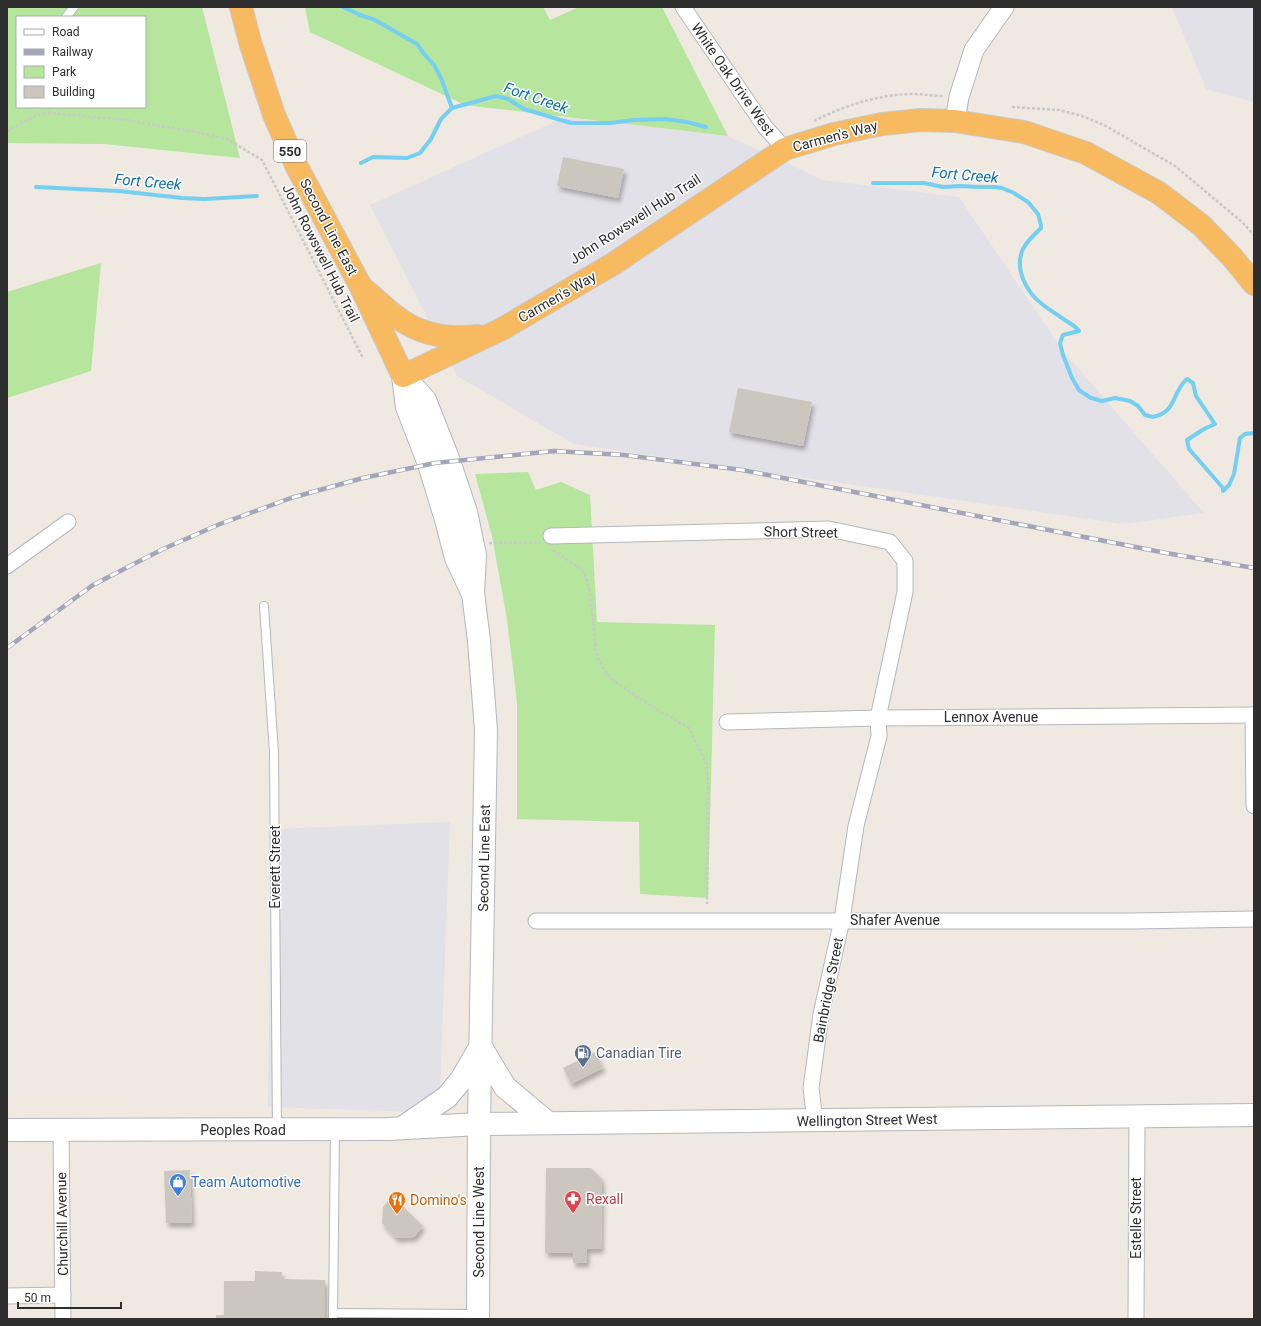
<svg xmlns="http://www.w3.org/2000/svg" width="1261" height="1326" font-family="Roboto,sans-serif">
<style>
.industrial{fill:#e3e1e8}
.green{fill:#b6e59e;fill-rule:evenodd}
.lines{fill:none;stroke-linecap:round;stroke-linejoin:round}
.stream{stroke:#75cff0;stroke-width:4}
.building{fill:#cbc7bf;filter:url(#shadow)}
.service-casing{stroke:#b4b7c1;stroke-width:10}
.minor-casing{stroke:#b4b7c1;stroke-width:17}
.tertiary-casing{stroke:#b4b7c1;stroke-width:21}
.secondary-casing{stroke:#b4b7c1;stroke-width:24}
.trunk-casing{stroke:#c9c9c9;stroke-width:24}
.path{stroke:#c9c9c9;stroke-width:2.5;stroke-dasharray:3 2;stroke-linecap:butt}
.service{stroke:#fff;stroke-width:8}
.minor{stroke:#fff;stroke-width:15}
.tertiary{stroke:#fff;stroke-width:19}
.secondary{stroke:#fff;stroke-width:22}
.trunk{stroke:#f8ba60;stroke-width:22}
.rail-casing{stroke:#a3a6b8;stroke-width:4.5}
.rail{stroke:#fff;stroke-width:3;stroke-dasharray:9;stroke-linecap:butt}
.labels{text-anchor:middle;stroke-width:3;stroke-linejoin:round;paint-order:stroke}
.shield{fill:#fff;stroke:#6d6d6d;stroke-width:1}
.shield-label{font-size:13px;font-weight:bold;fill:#2e2e2e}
.street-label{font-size:14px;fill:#2e2e2e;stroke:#fff}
.service-label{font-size:14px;fill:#4e5e75;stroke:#fff;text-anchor:start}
.shop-label{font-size:14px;fill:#366cbe;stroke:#fff;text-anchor:start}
.health-label{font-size:14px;fill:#be3a42;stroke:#fff;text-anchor:start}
.food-label{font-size:14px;fill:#c56008;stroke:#fff;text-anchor:start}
.water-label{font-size:15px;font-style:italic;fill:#0d6fa3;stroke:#fff}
</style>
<defs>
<filter id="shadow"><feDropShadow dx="2.5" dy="4.5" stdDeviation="2" flood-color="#0004"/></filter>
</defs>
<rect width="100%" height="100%" fill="#efe9e1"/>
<g class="industrial">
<polygon points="1172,7 1254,7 1254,102 1206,89"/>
<polygon points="565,117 728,136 823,180 959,197 1063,351 1204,513 1123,524 574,444 457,376 370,205"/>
<polygon points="450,822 440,1091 419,1112 268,1107 272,829"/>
</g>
<g class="green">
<path d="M 7,7 L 202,7 L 240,158 L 104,144 L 7,143 ZM 17,17 L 145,17 L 145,107 L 17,107 Z"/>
<polygon points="305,7 543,7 550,20 579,7 662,7 728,136 465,105 310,32"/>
<polygon points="101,263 91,371 7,398 7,292"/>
<polygon points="528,472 536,490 561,482 590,495 597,622 715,625 708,898 640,894 639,822 517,819 517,702 507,619 492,536 475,474"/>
</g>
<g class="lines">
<g class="stream">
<polyline points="343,7 360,15 375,20 417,44 425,55 434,65 441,78 452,108"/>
<polyline points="361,163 373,157 407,158 420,153 431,139 441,119 452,108 496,96 508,99 524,109 571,123 610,123 634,120 666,119 687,122 706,127"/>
<path d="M 873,183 L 924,183 L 943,187 L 961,186 L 978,187 L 995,187 L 1002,188 L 1014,193 L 1028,202 L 1038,214 L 1041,225 L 1041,228 C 1035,234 1027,241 1023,249 C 1014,268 1026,292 1042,304 C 1048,309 1055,313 1062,318 C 1068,323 1074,324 1079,331 L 1063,335 L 1060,343 L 1063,355 L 1072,378 L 1079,390 L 1091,398 L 1102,401 L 1115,398 L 1130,401 L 1138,406 L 1145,415 L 1153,417 C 1178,411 1171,393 1187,379 L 1193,383 L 1196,396 L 1215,424 L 1204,429 L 1187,440 L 1189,449 L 1223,488 L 1223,491 L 1229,485 L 1234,474 L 1240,438 L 1245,434 L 1254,433"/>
<polyline points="36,187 119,191 182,198 205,199 257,196"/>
</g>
</g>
<g class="building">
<polygon points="563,157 624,169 618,198 557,186"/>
<polygon points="738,388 812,402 803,446 729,432"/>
<polygon points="595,1052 603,1068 571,1084 563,1068"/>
<polygon points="546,1168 591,1168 602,1179 601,1249 587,1249 587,1263 573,1263 573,1253 545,1253"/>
<polygon points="190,1170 192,1223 166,1223 164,1171"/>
<polygon points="392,1196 423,1226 414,1237 396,1238 382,1223 383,1207"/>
<polygon points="255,1271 282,1272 282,1279 325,1280 325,1319 216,1319 216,1315 224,1315 224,1281 255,1281"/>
</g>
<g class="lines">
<defs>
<g id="service">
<polyline points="66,17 74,7"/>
<polyline points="264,606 274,753 277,1129"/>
<polyline points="333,1313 478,1314"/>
<polyline points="333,1319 335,1130"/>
</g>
<g id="minor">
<polyline points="683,7 765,127 785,149"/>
<polyline points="551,536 829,529 890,542 905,561 905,592 878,718 879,736 856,826 842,920 821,1014 811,1088 815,1121"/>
<polyline points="7,566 68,522"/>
<polyline points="1253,715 1254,806"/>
<polyline points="727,722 878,718 1254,715"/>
<polyline points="536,921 1132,921 1254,919"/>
<polyline points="61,1129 63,1319"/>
<polyline points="7,1296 63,1295"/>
<polyline points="1136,1319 1137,1116"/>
</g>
<polyline id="tertiary" points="955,121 959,97 974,50 1004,7"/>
<g id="secondary">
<polyline points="403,376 425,400 449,461 466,512 475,555 473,593 479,641 486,730 479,1124 478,1319"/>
<polyline points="403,376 407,407 429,464 445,516 456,558 472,592"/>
<polyline points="481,1047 505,1087 548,1123"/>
<polyline points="402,1128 447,1097 461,1080 479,1049"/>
<polyline points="7,1130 389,1129 479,1124 1254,1115"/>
</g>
<g id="trunk">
<polyline points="241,7 250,42 274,115 297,167 360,285 403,376 502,329 613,264 785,149 834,134 882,124 921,120 955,121 1024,132 1086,153 1159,193 1201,225 1232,257 1254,284"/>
<path d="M 365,290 C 377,300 388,312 401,320 C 424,336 451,339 478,336"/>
</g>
</defs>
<use href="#service" class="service-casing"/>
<use href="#minor" class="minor-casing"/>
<use href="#tertiary" class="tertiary-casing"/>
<use href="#secondary" class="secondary-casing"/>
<use href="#trunk" class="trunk-casing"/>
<g class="path">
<polyline points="47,107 50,113"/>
<polyline points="1012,107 1059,110 1082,116 1104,125 1175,166 1242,222 1254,235"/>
<path d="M 814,121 C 844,106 876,95 910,94 C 922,94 933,96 944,96"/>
<polyline points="7,131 37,115 50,113 126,120 196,132 227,139 262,160 363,358"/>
<polyline points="489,543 540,543"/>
<polyline points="553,550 582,570 586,577 591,597 596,652 601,664 606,672 612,679 630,692 658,710 689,728 706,763 708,782 707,904"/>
</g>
<use href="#service" class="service"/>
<use href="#minor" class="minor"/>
<use href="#tertiary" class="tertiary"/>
<use href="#secondary" class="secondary"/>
<use href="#trunk" class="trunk"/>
<defs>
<polyline id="rail" points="7,648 93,585 163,549 220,524 291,498 363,478 435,463 554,451 624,455 742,470 1166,553 1254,568"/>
</defs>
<use href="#rail" class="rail-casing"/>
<use href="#rail" class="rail"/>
</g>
<defs>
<symbol id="fuel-pin" viewBox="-11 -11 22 30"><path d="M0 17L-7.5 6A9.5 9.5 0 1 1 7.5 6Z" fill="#5c6f8a" stroke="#fff"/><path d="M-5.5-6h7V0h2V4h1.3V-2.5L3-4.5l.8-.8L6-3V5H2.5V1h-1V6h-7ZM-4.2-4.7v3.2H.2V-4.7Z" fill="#fff"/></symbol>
<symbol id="shop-pin" viewBox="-11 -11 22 30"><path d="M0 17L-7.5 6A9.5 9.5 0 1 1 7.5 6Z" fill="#3f7fe0" stroke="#fff"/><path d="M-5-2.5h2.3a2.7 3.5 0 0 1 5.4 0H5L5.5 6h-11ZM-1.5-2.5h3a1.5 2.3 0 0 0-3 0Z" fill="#fff"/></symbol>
<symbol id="pharmacy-pin" viewBox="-11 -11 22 30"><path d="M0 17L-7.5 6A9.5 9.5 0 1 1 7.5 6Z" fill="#e0444e" stroke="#fff"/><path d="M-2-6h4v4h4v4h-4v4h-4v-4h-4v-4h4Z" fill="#fff"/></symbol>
<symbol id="restaurant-pin" viewBox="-11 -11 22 30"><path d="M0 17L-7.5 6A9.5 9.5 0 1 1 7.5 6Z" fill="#e8710a" stroke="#fff"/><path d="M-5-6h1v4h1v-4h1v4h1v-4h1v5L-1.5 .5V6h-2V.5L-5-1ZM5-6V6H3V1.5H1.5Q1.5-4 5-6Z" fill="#fff"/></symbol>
</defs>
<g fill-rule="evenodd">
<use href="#fuel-pin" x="573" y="1043" width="20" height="27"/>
<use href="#shop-pin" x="168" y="1172" width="20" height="27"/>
<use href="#pharmacy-pin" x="563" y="1189" width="20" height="27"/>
<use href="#restaurant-pin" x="387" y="1190" width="20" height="27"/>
</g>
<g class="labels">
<rect class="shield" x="274" y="140" width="32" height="22" rx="3"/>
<g class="shield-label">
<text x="290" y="156">550</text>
</g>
<g class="street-label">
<text transform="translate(733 79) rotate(55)" y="5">White Oak Drive West</text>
<text transform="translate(835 136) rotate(-15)" y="5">Carmen's Way</text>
<text transform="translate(635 219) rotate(-33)" y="5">John Rowswell Hub Trail</text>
<text transform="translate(329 227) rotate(62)" y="5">Second Line East</text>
<text transform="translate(321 253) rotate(63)" y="5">John Rowswell Hub Trail</text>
<text transform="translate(557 297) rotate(-30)" y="5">Carmen's Way</text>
<text transform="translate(801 532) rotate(1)" y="5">Short Street</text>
<text x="991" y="722">Lennox Avenue</text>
<text transform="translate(484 858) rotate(-89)" y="5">Second Line East</text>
<text transform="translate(275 867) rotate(-90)" y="5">Everett Street</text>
<text x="895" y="925">Shafer Avenue</text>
<text transform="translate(828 990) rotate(-79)" y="5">Bainbridge Street</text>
<text transform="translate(867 1120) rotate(-1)" y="5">Wellington Street West</text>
<text x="243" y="1135">Peoples Road</text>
<text transform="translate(1136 1218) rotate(-90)" y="5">Estelle Street</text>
<text transform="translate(479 1222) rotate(-90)" y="5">Second Line West</text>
<text transform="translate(62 1224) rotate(-91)" y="5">Churchill Avenue</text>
</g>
<g class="service-label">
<text x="596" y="1058">Canadian Tire</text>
</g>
<g class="shop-label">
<text x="191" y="1187">Team Automotive</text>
</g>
<g class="health-label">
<text x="586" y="1204">Rexall</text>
</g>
<g class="food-label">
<text x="410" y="1205">Domino's</text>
</g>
<g class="water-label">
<text transform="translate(536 98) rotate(19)" y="5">Fort Creek</text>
<text transform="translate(965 175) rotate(5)" y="5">Fort Creek</text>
<text transform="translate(148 182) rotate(5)" y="5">Fort Creek</text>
</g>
</g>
<rect width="1261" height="1326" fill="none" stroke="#2e2e2e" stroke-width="16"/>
<rect x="16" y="16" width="130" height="92" fill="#ffffff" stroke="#ababab"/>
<rect x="24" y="29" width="20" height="6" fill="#ffffff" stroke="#ababab"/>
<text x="52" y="36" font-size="12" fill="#2e2e2e">Road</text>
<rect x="24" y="49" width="20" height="6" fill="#a3a6b8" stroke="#ababab"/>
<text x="52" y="56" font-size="12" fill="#2e2e2e">Railway</text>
<rect x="24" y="66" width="20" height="12" fill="#b6e59e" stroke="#ababab"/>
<text x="52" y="76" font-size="12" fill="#2e2e2e">Park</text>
<rect x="24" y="86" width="20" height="12" fill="#cbc7bf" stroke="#ababab"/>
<text x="52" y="96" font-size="12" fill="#2e2e2e">Building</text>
<path d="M18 1302v6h103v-6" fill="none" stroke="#2e2e2e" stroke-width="2"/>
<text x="24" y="1302" font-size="12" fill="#2e2e2e" stroke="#ffffff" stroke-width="3" paint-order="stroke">50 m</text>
</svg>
